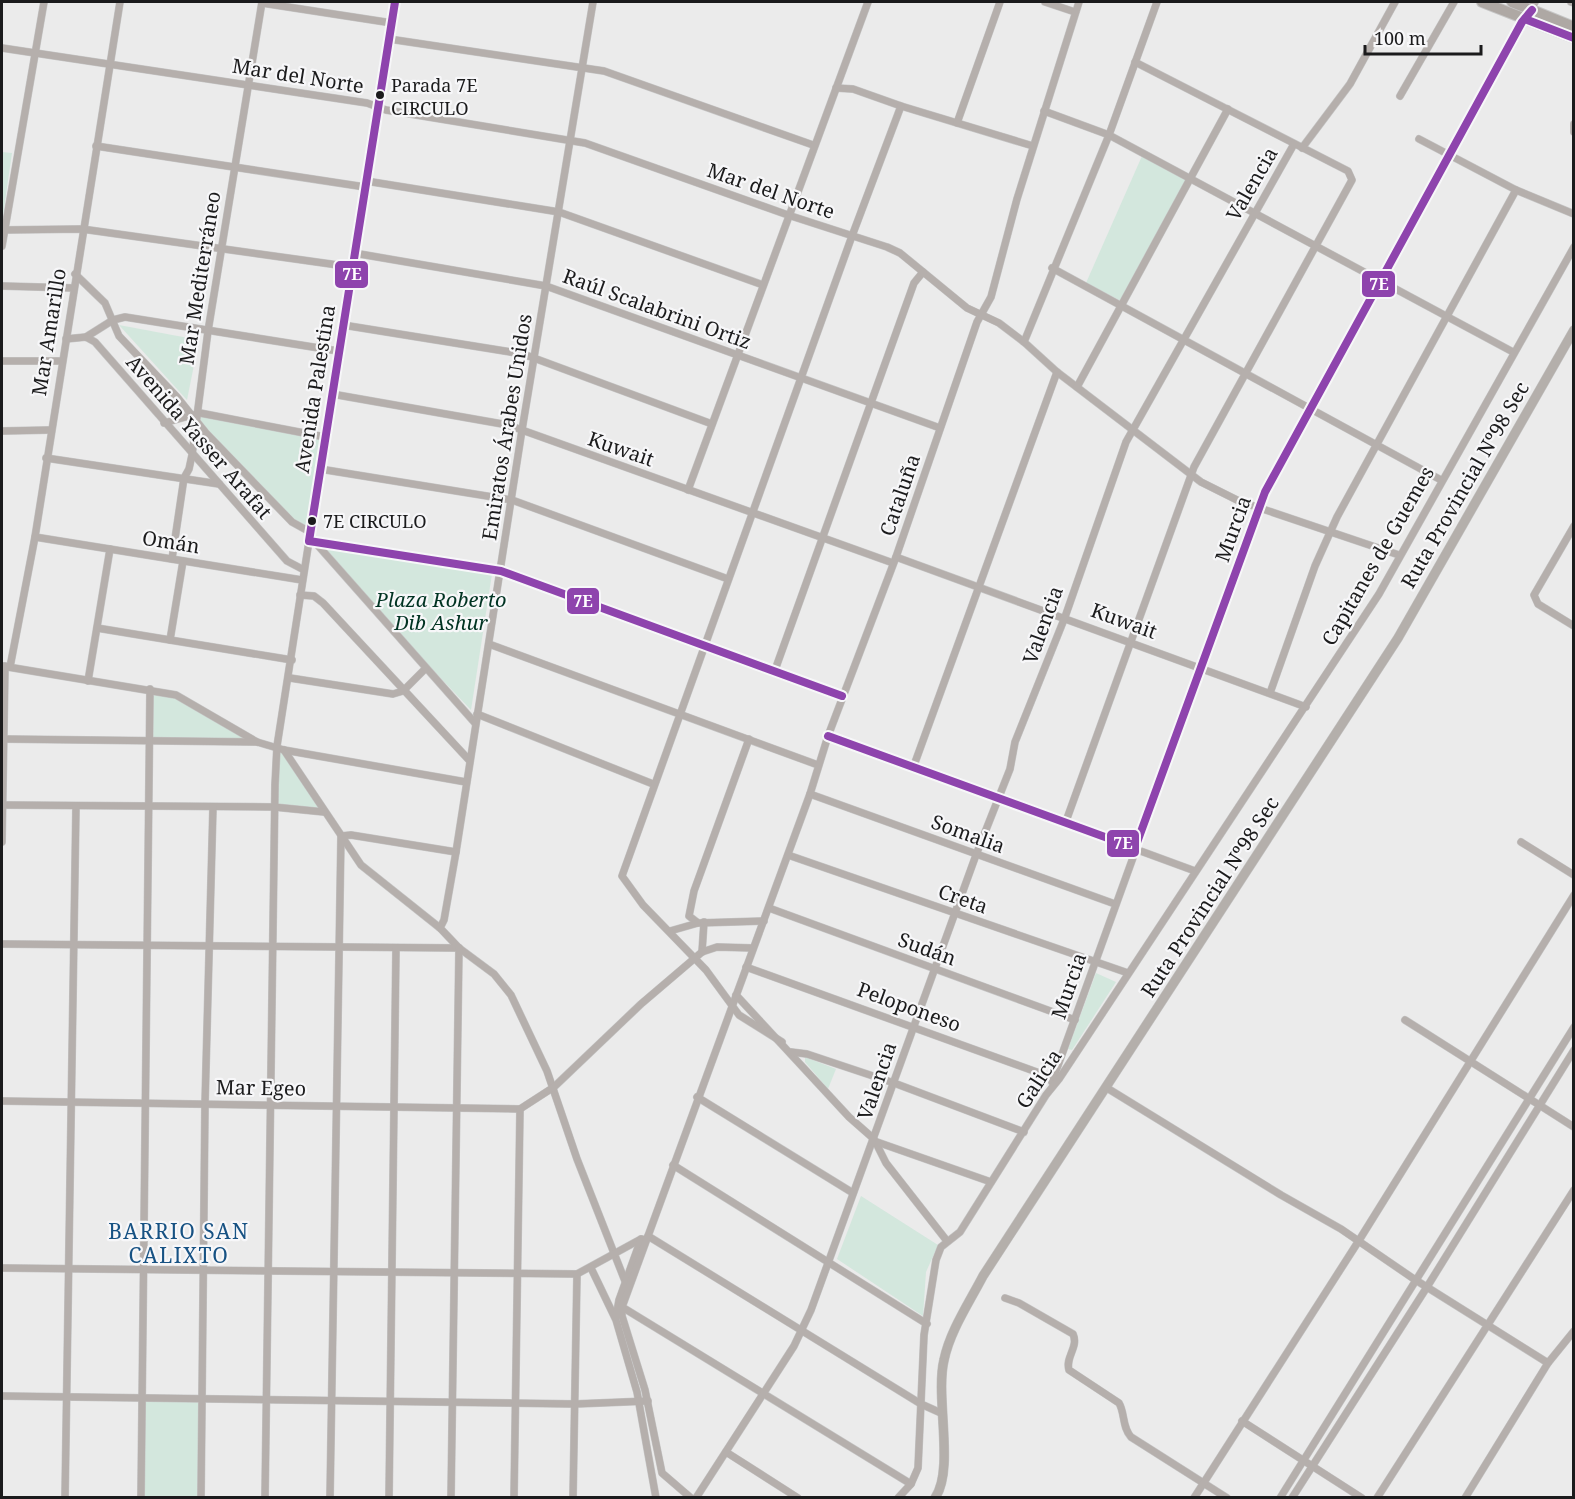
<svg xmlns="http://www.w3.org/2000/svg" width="1575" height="1499" font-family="'Noto Serif',serif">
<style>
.green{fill:#d3e7dd}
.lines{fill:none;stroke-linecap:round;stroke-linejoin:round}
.street-casing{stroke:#c6c6c6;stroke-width:8}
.secondary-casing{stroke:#c6c6c6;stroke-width:10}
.primary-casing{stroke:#c6c6c6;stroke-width:12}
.street{stroke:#b5afac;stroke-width:7}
.secondary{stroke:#b4afab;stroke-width:9}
.primary{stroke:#aea8a4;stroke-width:10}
.bus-1-casing{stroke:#f7f7f9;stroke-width:12}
.bus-1{stroke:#8e44ad;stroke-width:8}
.bus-dot{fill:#1b1b1c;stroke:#f7f7f9;stroke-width:2}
.labels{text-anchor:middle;stroke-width:4.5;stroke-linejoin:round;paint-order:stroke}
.bus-label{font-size:18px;fill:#1b1b1c;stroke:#f7f7f9;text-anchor:start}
.street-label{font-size:20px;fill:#1b1b1c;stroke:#f7f7f9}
.park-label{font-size:20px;font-style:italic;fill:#032;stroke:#f7f7f9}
.neighbourhood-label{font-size:21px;letter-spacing:1.5px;fill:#175283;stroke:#f7f7f9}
.line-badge{stroke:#f7f7f9;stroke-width:2}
.badge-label{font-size:16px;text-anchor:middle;font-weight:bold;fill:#fff}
</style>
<rect width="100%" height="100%" fill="#ebebeb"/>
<g class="green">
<polygon points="2,152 12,153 2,222"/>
<polygon points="1142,156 1187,179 1121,301 1086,283"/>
<polygon points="119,325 199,340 187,400"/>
<polygon points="198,415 321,440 310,530 293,521 198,421"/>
<polygon points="325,548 492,574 471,710 395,630"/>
<polygon points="151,689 176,695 255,741 151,741"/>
<polygon points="278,747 323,811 275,806"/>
<polygon points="1096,973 1116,982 1072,1050 1068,1049"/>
<polygon points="805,1057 836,1069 828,1089 805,1062"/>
<polygon points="861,1196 938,1245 926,1272 923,1316 837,1259"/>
<polygon points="143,1399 202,1399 200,1497 141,1498"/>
</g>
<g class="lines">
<defs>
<g id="street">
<polyline points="1045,2 1075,12"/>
<polyline points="1571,2 1574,3"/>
<polyline points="262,3 392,23"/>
<polyline points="389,39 604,71 813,145"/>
<polyline points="2,48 367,103 386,110 585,143 788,215 887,247 900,253 967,308 999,323 1024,342 1057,372 1201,482 1239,501 1399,555"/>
<polyline points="836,88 853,89 901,106 1033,146"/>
<polyline points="1400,96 1454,2"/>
<polyline points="1044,111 1109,135 1513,352"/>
<polyline points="957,123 1000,2"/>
<polyline points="1574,124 1574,132"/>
<polyline points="1419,139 1516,190 1574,214"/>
<polyline points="96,146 365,187"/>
<polyline points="1302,148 1350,84 1395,2"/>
<polyline points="366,181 559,212 763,285"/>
<polyline points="2,230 82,229 352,267"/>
<polyline points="2,246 44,2"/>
<polyline points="354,253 546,286 940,428"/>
<polyline points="1052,268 1441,480"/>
<polyline points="75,274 105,303 119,336 177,397 206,433 292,522 310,532"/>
<polyline points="2,286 74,288"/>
<polyline points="343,325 523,354 712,424"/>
<polyline points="86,337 113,320 125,317 338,351"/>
<polyline points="66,339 86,337 95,342 287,561 304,570"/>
<polyline points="1024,342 1109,135 1157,2"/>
<polyline points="2,361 61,361"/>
<polyline points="1077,387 1228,109"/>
<polyline points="332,394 508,425 893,563"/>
<polyline points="164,423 200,413 325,437"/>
<polyline points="2,431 50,430"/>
<polyline points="46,458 219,484"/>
<polyline points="320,469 512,500 728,579"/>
<polyline points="688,490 868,2"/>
<polyline points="1574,526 1534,595 1538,604 1574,626"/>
<polyline points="35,537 302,580"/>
<polyline points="314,541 475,723"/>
<polyline points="896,557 1306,707"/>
<polyline points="172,559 184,478 189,469 192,455 208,331 262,2"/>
<polyline points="300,595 314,596 323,603 469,760"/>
<polyline points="97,628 292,660"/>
<polyline points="170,640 183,561"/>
<polyline points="489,644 818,765"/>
<polyline points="2,666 176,695 257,742"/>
<polyline points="10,667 35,537 120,2"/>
<polyline points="775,670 914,283 923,272"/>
<polyline points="290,678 393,694 403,691 425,669"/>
<polyline points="88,681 110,549"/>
<polyline points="1270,693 1315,566 1337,517 1516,190"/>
<polyline points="477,714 653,784"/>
<polyline points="828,736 1195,871"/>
<polyline points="3,739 257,742 284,750 466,782"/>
<polyline points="749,739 694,891 689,916 698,923 764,921"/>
<polyline points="284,750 361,865 440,928 459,948 494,974 511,995 547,1071 577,1159 625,1281"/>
<polyline points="913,768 1057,372"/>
<polyline points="810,794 1115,904"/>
<polyline points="2,805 274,807 324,812"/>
<polyline points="1065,824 1194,467 1352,180 1348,171 1135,62"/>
<polyline points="2,842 5,666"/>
<polyline points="1521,842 1574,875"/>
<polyline points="788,855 1128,973"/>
<polyline points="769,908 1075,1020"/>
<polyline points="440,928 444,920 456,852 522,430 593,2"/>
<polyline points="670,931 698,923"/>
<polyline points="2,944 459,948"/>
<polyline points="702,952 704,922"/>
<polyline points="746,967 1056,1079"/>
<polyline points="736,995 849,1117 874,1139 886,1163 947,1241"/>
<polyline points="1405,1020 1574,1127"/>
<polyline points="782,1042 739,1015 706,970 643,905 622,876 852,236 901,106"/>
<polyline points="791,1052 807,1054 894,1083 1024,1132"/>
<polyline points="1052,1082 1265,492 1535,2"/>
<polyline points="1107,1088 1281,1195 1341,1229 1414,1279 1548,1363"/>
<polyline points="697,1097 853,1193"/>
<polyline points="2,1101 520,1109 554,1087 641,1004 702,952 717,947 753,948"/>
<polyline points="877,1142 991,1182"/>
<polyline points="673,1165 927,1324"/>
<polyline points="648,1236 921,1404 941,1413"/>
<polyline points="2,1268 577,1274 641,1239 646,1240"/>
<polyline points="591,1268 616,1320 637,1392 656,1498"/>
<path d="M 1005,1298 L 1019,1303 L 1073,1334 C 1079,1347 1065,1357 1069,1370 L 1119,1403 C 1125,1413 1122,1427 1131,1437 L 1227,1498"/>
<polyline points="622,1307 911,1484"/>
<polyline points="616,1317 619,1300 641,1239"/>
<polyline points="2,1396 575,1404 648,1401"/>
<polyline points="1242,1421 1362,1498"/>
<polyline points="726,1452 798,1498"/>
<polyline points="65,1498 76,806"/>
<polyline points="141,1498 150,689"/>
<polyline points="201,1498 205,1104 213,807"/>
<polyline points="265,1498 275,785 277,746 309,541 501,571 842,696"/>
<polyline points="330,1498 341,836 351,835 456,852"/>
<polyline points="389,1498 396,948"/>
<polyline points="451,1498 459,948"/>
<polyline points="514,1498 520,1109"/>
<polyline points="573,1498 577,1274"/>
<polyline points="691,1498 662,1473 645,1390 622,1316 622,1307 810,794 828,736 896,557 977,322 991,297 1017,199 1079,2"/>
<polyline points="696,1498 794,1346 811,1310 976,855 1010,769 1015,742 1065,617 1126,442 1294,144"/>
<polyline points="898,1498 911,1484 918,1468 924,1335 936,1260 941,1247 960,1232 1046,1095 1059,1079 1379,594 1574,247"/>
<polyline points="1194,1498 1358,1242 1574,895"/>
<polyline points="1280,1498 1574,1027"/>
<polyline points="1292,1498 1427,1287 1574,1050"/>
<polyline points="1377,1498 1574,1190"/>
<polyline points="1465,1498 1548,1363 1574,1331"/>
</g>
<g id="secondary">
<polyline points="309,541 395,2"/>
<path d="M 935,1498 C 955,1469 935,1397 944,1360 C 950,1331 969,1303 983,1276 L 1398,638 L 1574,330"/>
</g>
<g id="primary">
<polyline points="1482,2 1574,38"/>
<polyline points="1512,2 1574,27"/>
</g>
</defs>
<use href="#street" class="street-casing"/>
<use href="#secondary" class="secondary-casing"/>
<use href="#primary" class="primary-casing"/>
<use href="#street" class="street"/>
<use href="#secondary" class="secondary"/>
<use href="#primary" class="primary"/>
<defs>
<g id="bus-1">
<polyline points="395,2 309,541 501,571 842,696"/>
<polyline points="1525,19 1574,38"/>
<polyline points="828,736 1135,848 1265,492 1522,22 1532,10"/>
</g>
</defs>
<use href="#bus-1" class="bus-1-casing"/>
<use href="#bus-1" class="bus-1"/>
</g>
<g class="bus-dot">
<circle cx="380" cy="95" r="5"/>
<circle cx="312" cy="521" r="5"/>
</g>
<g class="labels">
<g class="bus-label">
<text x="391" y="92">Parada 7E<tspan x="391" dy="23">CIRCULO</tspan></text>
<text x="323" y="528">7E CIRCULO</text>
</g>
<g class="street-label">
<text transform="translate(298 76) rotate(9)" y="7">Mar del Norte</text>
<text transform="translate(1252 184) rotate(-60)" y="7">Valencia</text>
<text transform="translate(771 191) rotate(19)" y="7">Mar del Norte</text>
<text transform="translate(200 278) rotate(-81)" y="7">Mar Mediterráneo</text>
<text transform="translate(657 309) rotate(20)" y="7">Raúl Scalabrini Ortiz</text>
<text transform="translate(49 332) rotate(-81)" y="7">Mar Amarillo</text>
<text transform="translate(315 389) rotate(-81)" y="7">Avenida Palestina</text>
<text transform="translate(507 427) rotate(-81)" y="7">Emiratos Árabes Unidos</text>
<text transform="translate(199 437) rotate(49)" y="7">Avenida Yasser Arafat</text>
<text transform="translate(621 449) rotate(19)" y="7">Kuwait</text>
<text transform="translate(1465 485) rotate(-60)" y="7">Ruta Provincial Nº98 Sec</text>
<text transform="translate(900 495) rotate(-71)" y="7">Cataluña</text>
<text transform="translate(1233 529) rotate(-70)" y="7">Murcia</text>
<text transform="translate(171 542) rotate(9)" y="7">Omán</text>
<text transform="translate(1378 556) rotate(-60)" y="7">Capitanes de Guemes</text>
<text transform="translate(1124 621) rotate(20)" y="7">Kuwait</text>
<text transform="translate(1043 625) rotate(-70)" y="7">Valencia</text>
<text transform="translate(968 834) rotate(20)" y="7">Somalia</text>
<text transform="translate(1210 897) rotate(-57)" y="7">Ruta Provincial Nº98 Sec</text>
<text transform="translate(963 899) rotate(19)" y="7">Creta</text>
<text transform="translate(927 949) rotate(20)" y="7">Sudán</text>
<text transform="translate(1069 986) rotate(-71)" y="7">Murcia</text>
<text transform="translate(909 1007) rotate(20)" y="7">Peloponeso</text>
<text transform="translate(1039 1079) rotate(-57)" y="7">Galicia</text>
<text transform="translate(877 1081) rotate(-71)" y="7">Valencia</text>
<text transform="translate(261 1088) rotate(1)" y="7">Mar Egeo</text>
</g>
<g class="park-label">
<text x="441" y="607">Plaza Roberto<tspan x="441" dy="23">Dib Ashur</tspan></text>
</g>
<g class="neighbourhood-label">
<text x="179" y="1239">BARRIO SAN<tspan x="179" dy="24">CALIXTO</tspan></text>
</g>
</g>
<g class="line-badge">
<rect x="334" y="260" width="35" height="29" rx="6" fill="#8e44ad"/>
<rect x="1361" y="270" width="35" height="28" rx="6" fill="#8e44ad"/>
<rect x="566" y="587" width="34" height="28" rx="6" fill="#8e44ad"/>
<rect x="1106" y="829" width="34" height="29" rx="6" fill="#8e44ad"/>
</g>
<g class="badge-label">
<text x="352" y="280">7E</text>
<text x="1379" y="290">7E</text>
<text x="583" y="607">7E</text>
<text x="1123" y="849">7E</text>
</g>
<rect width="1575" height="1499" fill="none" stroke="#1b1b1c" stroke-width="6"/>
<path d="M1365 45v9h116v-9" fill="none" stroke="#1b1b1c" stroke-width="3"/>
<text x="1374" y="45" font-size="18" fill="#1b1b1c" stroke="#f7f7f9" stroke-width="4.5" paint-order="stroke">100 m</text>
</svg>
